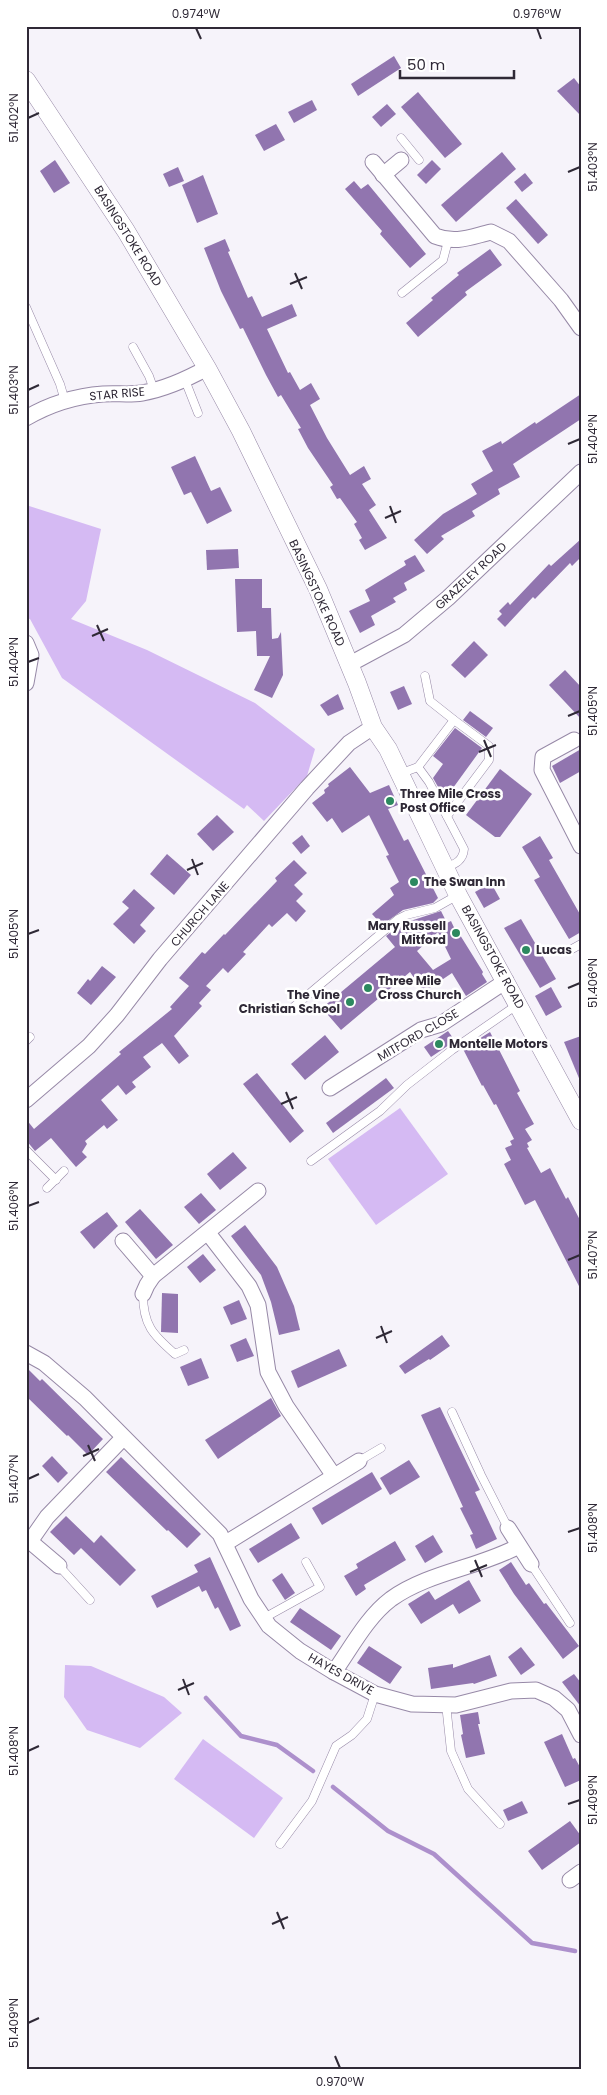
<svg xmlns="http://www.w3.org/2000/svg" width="607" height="2095" font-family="Poppins,sans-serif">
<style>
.green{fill:#d5baf3}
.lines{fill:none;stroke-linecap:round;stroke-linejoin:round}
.stream{stroke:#ad90cc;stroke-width:4.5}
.building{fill:#9175af;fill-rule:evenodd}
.service-casing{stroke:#9789a7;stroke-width:9}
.minor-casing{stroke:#9789a7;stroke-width:17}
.tertiary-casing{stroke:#9789a7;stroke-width:19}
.service{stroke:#fff;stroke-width:8}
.minor{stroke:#fff;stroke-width:15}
.tertiary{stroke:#fff;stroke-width:18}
.ticks{fill:none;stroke:#2f2936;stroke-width:2}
.poi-dot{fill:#2c895f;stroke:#fff;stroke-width:2}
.labels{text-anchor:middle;stroke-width:5;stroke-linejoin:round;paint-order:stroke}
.street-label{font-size:12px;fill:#2f2936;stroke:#fff}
.poi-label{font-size:12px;font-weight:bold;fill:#2f2936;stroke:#fff;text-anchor:start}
.neatline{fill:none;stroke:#2f2936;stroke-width:2}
.ticks-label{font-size:12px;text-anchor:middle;fill:#2f2936}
</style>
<rect width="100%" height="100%" fill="#f6f3fa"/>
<g class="green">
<polygon points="26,505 101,529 86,601 71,619 147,650 255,703 315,749 307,776 264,821 247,805 244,809 62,678 30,619 26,618"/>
<polygon points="400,1108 448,1174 376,1225 328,1159"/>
<polygon points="65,1665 91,1666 164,1697 182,1713 140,1748 87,1730 64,1697"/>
<polygon points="203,1739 283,1798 254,1838 174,1779"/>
</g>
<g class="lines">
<g class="stream">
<polyline points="206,1698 241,1736 277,1745 313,1771"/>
<polyline points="333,1787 388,1831 434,1854 532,1943 575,1951"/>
</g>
</g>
<g class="building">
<polygon points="394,56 401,68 358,96 351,84"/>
<polygon points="574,78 581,87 581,116 557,91"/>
<polygon points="418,92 462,144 445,158 401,107"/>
<polygon points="312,100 317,110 294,123 288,112"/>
<polygon points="387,104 396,114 381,127 372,117"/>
<polygon points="276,124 285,140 264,151 255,135"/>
<polygon points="502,152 516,169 456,222 441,205"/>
<polygon points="55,160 70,183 54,193 40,171"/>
<polygon points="432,160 441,169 426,184 417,175"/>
<polygon points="178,167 184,181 169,187 163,174"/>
<polygon points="525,173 533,183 522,192 514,182"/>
<polygon points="203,175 218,214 197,223 182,185"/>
<polygon points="354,181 361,189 368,184 426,254 410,268 380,234 382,231 345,189"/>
<polygon points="516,199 548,235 538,244 506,208"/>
<polygon points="225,239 230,251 228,252 248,298 252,296 262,317 292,304 297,316 267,329 288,373 290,372 300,390 311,383 320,399 310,405 327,438 350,475 364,466 371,479 362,484 376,505 369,510 387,538 365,550 359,540 362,538 354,524 357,522 340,498 337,499 330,487 333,485 308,448 298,429 301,428 281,395 278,397 266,375 243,328 240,329 221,291 204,248"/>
<polygon points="490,249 502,265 465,292 467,295 418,337 406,323 433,300 431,298 459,275 457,273"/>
<polygon points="581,394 581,419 513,464 520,477 498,489 500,494 472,511 475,516 441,536 444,539 427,554 414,540 443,514 477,494 471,484 493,471 482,451 501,441 502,444 535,422 536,424"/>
<polygon points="195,456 211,491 220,487 232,511 207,524 191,492 184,495 171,467"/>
<polygon points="581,539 581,557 572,566 570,563 535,599 533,597 505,627 497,619 502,614 499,611 508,602 510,605 549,564 551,566"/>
<polygon points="238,549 239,568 207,570 206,550"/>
<polygon points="415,555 425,571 404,583 407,590 393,598 396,602 371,616 375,625 360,633 349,611 370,601 365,590 406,565 404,561"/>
<polygon points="235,579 262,579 262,608 271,608 272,639 278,638 281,632 283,675 272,698 254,690 270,656 257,656 256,631 237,632"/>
<polygon points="474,641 488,655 465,678 451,665"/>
<polygon points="565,670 581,687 581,719 549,685"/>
<polygon points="404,686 412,704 398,710 390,692"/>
<polygon points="338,694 344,709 328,716 320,705"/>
<polygon points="470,711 493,728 486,737 463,720"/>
<polygon points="455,728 482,748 445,799 433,778 443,764 433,756"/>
<polygon points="581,749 581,771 560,783 552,766"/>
<polygon points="350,767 370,793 389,785 398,805 388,809 404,841 408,839 438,898 433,903 403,910 382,925 372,914 394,895 390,888 399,882 386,856 389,855 369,815 342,833 332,818 327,822 312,803 325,793 324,790 329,786 328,784"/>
<polygon points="500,769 532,794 500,837 495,837 466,815"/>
<polygon points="217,815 234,832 213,851 197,834"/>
<polygon points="302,835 310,846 301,854 292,843"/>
<polygon points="540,836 553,858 549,860 581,916 581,932 569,939 534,880 540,877 522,847"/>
<polygon points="167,854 191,875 174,895 150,874"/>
<polygon points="294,860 307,873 294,885 303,894 296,901 306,911 296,922 287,913 272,927 269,924 243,952 246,954 228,973 223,968 206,986 211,990 199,1003 202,1006 174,1036 189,1056 179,1064 162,1043 143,1057 151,1067 132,1082 136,1087 126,1095 118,1085 101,1100 118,1120 107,1129 104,1125 85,1141 87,1144 82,1152 87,1157 76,1167 51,1138 35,1151 26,1140 26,1119 34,1129 121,1054 119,1052 172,1009 170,1007 189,986 179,978 202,952 205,954 224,934 225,935 277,881 275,878"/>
<polygon points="491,883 500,899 484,908 475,892"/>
<polygon points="134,889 155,908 140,925 146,931 134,944 113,924 129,908 122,902"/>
<path d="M 441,911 L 447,923 L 451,921 L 458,936 L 460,935 L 483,972 L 482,974 L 487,982 L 466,996 L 452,973 L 424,992 L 410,972 L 341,1030 L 322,1008 L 395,947 L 386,936 L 401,924 ZM 438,932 L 451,959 L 433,970 L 417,951 Z"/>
<polygon points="521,919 556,979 540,988 504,928"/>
<polygon points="102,966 116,977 91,1005 77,993 88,979 90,981"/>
<polygon points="551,987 562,1007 546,1016 535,996"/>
<polygon points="448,1031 455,1041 431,1057 424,1047"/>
<polygon points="490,1032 520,1091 517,1093 534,1124 525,1129 532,1140 527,1143 529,1147 527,1148 541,1173 550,1168 566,1199 568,1197 581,1222 581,1290 535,1200 525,1205 504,1164 511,1160 505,1148 512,1145 510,1141 514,1139 496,1104 494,1105 483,1085 482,1086 463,1049"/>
<polygon points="325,1035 339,1052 305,1080 291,1064"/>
<polygon points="581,1036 581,1083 564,1042"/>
<polygon points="257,1073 304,1131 290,1143 243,1084"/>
<polygon points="386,1078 394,1088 333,1133 326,1123"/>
<polygon points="233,1152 247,1168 220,1190 207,1174"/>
<polygon points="201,1193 216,1210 199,1224 184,1207"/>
<polygon points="140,1209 173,1245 156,1259 125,1222"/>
<polygon points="107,1212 118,1226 94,1249 80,1232"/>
<polygon points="245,1225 277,1267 294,1306 300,1330 279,1335 271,1302 261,1275 231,1236"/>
<polygon points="203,1254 216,1270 200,1283 187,1267"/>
<polygon points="162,1293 178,1294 178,1333 161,1332"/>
<polygon points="239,1300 247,1319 231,1325 223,1307"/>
<polygon points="442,1335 450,1346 430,1360 429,1359 405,1374 399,1366"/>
<polygon points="246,1338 254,1356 237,1362 230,1345"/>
<polygon points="339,1349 347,1366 298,1388 291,1371"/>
<polygon points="201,1358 209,1378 188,1386 180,1367"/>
<polygon points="26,1367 40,1381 42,1379 103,1439 88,1455 68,1435 67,1436 26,1396"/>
<polygon points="271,1398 281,1416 218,1459 205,1440"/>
<polygon points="440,1407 480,1490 475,1492 497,1539 476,1549 470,1535 473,1534 460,1508 463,1507 421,1415"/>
<polygon points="52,1456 68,1473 58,1483 42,1466"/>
<polygon points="121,1457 201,1534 187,1548 168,1530 167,1531 106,1472"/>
<polygon points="409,1460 420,1477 390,1495 380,1478"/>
<polygon points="372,1472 382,1489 322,1525 312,1508"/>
<polygon points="66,1516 94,1543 101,1535 136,1570 120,1586 81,1548 74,1555 50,1532"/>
<polygon points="291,1523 300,1538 258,1563 249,1549"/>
<polygon points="433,1535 443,1552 425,1563 415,1546"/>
<polygon points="395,1541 406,1560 364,1585 366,1589 356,1596 344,1576 358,1568 356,1564"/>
<polygon points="210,1557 241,1626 230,1631 218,1607 215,1609 206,1590 202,1592 199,1586 157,1608 151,1596 198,1572 194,1565"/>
<polygon points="511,1562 526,1585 529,1583 544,1604 546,1603 579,1646 563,1659 514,1594 499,1570"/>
<polygon points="282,1573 295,1593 285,1600 272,1580"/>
<polygon points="469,1580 481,1601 459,1614 453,1604 421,1624 408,1604 429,1591 435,1600"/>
<polygon points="300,1608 341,1636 331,1650 290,1622"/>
<polygon points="369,1646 402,1667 390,1684 357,1663"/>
<polygon points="521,1647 535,1665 521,1675 508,1657"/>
<polygon points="490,1655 497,1676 474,1684 473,1683 431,1689 428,1668 453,1664 453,1668"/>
<polygon points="574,1674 581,1683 581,1707 562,1682"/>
<polygon points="478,1712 480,1724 478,1724 485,1754 466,1758 461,1735 463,1734 460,1715"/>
<polygon points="562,1734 573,1759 575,1758 581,1769 581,1780 565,1787 544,1742"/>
<polygon points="522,1801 528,1813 508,1821 503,1810"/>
<polygon points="570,1821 581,1836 581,1842 542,1870 528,1851"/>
</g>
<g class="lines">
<defs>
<g id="service">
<polyline points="401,138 419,160"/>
<polyline points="402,293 443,260 448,241"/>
<polyline points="26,307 60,384 65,401"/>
<polyline points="133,347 149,376 154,390"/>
<polyline points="185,380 198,413"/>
<polyline points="425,676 430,701 454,720"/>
<path d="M 418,767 L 429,782 L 464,849 C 463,861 455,864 445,868"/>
<polyline points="399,774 418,767 454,720 489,746 489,760 447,816"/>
<polyline points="572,949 581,944"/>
<polyline points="290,1010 398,919 406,915 435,908 458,895"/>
<polyline points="26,1041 30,1037"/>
<polyline points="26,1150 56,1180"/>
<polyline points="311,1161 380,1111 407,1085 452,1050 517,1005"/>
<polyline points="47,1188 64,1171"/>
<path d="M 143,1294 C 143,1325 153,1335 175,1354 L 184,1350"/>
<polyline points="452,1412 481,1475 508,1528"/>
<polyline points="359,1461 381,1448"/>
<polyline points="531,1564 570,1623"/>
<polyline points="59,1566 90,1600"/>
<polyline points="264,1618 320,1587 306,1562"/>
<polyline points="446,1704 451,1751 468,1789 500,1824"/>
<polyline points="280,1844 312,1801 336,1746 352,1735 367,1719 375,1694"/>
</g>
<g id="minor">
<path d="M 373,162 L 435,236 C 456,244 470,237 491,232 L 509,241 L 561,300 L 581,328"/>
<polyline points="383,175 401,160"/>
<path d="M 26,418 C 50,404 76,396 103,394 C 116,393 130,395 142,393 C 166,389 187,379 207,368"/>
<polyline points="26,643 31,655 26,683"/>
<polyline points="350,664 404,635 448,598 581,472"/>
<polyline points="574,740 543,757 542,770 581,846"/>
<polyline points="330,1088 421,1030 441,1024 506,981"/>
<polyline points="26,1100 89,1046 117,1015 160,959 307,788 349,743 373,727"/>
<polyline points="208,1233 249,1286 258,1305 268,1372 286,1406 334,1476"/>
<polyline points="123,1241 153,1276 147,1285 143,1294"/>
<polyline points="153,1276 258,1191"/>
<polyline points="26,1353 44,1363 85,1398 220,1534 251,1599 269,1626 300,1651 334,1672 375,1694 412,1704 456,1705 511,1691 536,1690 554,1698 568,1710 581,1735"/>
<polyline points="508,1528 531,1564"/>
<polyline points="26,1538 59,1566"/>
<polyline points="31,1540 47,1517 123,1438"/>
<polyline points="226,1543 359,1461"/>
<path d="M 334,1672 C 351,1648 367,1617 391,1599 C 429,1572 478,1568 519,1546"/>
<polyline points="570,1880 581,1872"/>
</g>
<polyline id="tertiary" points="26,80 126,231 207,368 241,431 318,589 357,683 373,727 388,749 458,895 581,1121"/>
</defs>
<use href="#service" class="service-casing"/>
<use href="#minor" class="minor-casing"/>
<use href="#tertiary" class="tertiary-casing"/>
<use href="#service" class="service"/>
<use href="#minor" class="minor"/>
<use href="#tertiary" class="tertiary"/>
</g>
<path class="ticks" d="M 196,28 L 201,39M 537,28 L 541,39M 28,118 L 39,113M 568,172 L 580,167M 295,273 L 302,289M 290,284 L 307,277M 28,390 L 39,385M 568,444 L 580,439M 390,506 L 396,523M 385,518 L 401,511M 97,625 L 104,641M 92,636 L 108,629M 28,662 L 39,658M 568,716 L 580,711M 484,740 L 491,757M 479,752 L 496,745M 192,859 L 198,875M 187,870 L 203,863M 28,934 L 39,930M 568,988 L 580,983M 286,1092 L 293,1109M 281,1104 L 297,1097M 28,1206 L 39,1202M 568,1260 L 580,1255M 381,1326 L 387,1343M 376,1338 L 392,1331M 88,1445 L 95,1461M 83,1456 L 99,1449M 28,1479 L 39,1474M 568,1532 L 580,1528M 475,1560 L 482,1577M 470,1572 L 487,1565M 183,1679 L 189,1695M 178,1690 L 194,1683M 28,1751 L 39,1746M 568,1804 L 580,1800M 277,1912 L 284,1929M 272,1924 L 288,1917M 28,2023 L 39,2018M 335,2056 L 340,2068"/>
<g class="poi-dot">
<circle cx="390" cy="801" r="5"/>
<circle cx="414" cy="882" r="5"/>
<circle cx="456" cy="933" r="5"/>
<circle cx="526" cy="950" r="5"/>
<circle cx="368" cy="988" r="5"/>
<circle cx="350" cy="1002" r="5"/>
<circle cx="439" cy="1044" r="5"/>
</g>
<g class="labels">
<g class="street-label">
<text transform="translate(128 236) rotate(58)" y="4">BASINGSTOKE ROAD</text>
<text transform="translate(117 394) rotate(-5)" y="4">STAR RISE</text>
<text transform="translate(471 576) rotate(-43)" y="4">GRAZELEY ROAD</text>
<text transform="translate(317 593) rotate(65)" y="4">BASINGSTOKE ROAD</text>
<text transform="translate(200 914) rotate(-49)" y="4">CHURCH LANE</text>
<text transform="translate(493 957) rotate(61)" y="4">BASINGSTOKE ROAD</text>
<text transform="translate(418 1035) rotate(-30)" y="4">MITFORD CLOSE</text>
<text transform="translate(341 1674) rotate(29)" y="4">HAYES DRIVE</text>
</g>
<g class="poi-label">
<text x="400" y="798">Three Mile Cross<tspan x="400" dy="14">Post Office</tspan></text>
<text x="424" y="886">The Swan Inn</text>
<text x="446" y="930" text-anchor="end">Mary Russell<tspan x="446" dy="14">Mitford</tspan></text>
<text x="536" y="954">Lucas</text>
<text x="378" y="985">Three Mile<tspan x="378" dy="14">Cross Church</tspan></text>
<text x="340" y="999" text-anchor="end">The Vine<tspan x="340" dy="14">Christian School</tspan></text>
<text x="449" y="1048">Montelle Motors</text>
</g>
</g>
<rect width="607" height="2095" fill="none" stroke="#ffffff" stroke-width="55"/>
<path d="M400 70v8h114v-8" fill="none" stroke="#2f2936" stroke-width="2.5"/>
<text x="407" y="70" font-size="15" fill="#2f2936" stroke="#ffffff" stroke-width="4" paint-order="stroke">50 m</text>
<rect x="28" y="28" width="552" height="2040" class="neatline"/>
<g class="ticks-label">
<text x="196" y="18">0.974°W</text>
<text x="537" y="18">0.976°W</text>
<text transform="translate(14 118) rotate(-90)" y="4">51.402°N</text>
<text transform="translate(593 167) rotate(-90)" y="4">51.403°N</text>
<text transform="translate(14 390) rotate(-90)" y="4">51.403°N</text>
<text transform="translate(593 439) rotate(-90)" y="4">51.404°N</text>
<text transform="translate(14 662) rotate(-90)" y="4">51.404°N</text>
<text transform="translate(593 711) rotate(-90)" y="4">51.405°N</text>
<text transform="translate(14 934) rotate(-90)" y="4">51.405°N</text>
<text transform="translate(593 983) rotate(-90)" y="4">51.406°N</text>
<text transform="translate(14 1206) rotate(-90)" y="4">51.406°N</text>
<text transform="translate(593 1255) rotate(-90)" y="4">51.407°N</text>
<text transform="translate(14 1479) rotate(-90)" y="4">51.407°N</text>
<text transform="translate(593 1528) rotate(-90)" y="4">51.408°N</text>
<text transform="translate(14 1751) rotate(-90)" y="4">51.408°N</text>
<text transform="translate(593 1800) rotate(-90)" y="4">51.409°N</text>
<text transform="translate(14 2023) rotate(-90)" y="4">51.409°N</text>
<text x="340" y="2086">0.970°W</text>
</g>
</svg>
